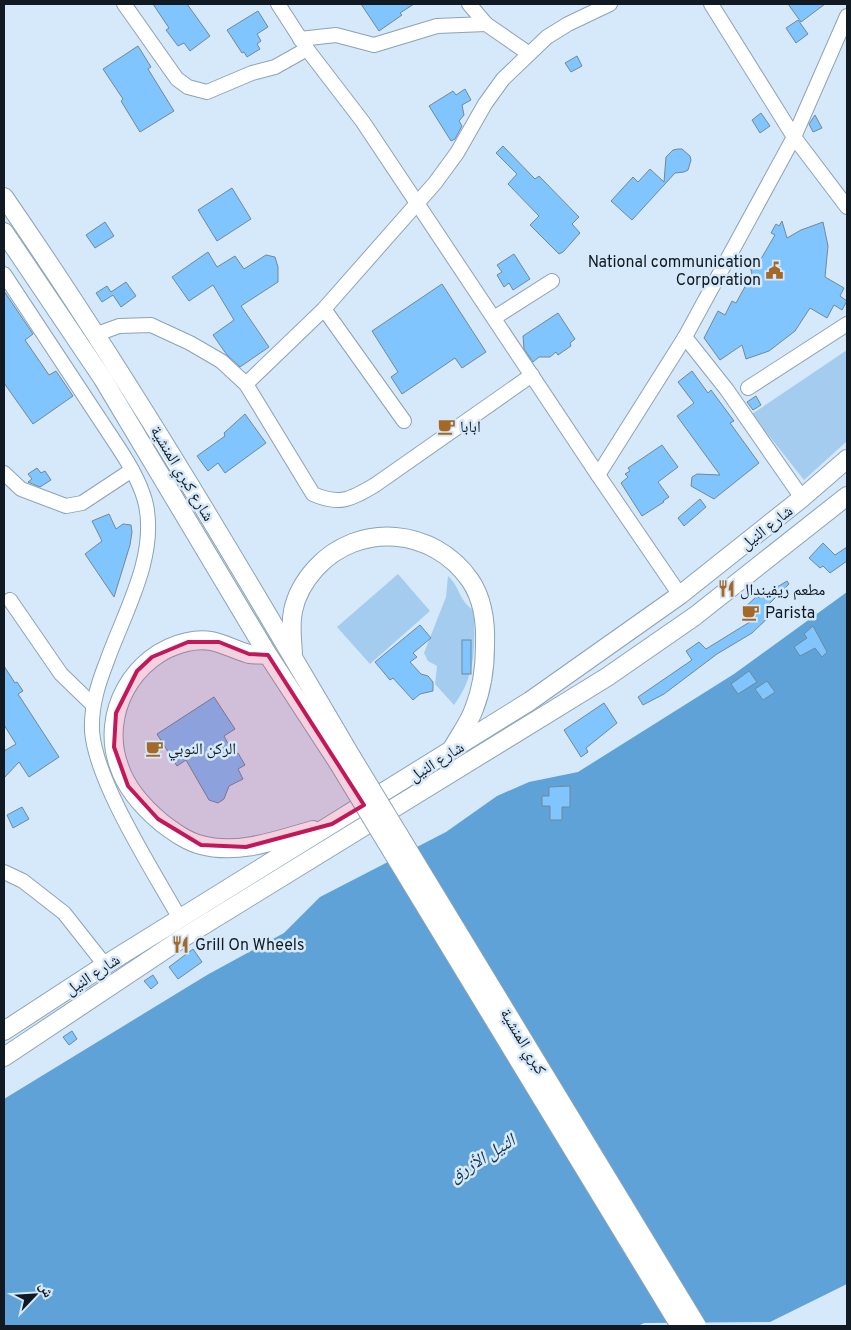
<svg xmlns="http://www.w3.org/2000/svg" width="851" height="1330" font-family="Overpass,'Noto Naskh Arabic',sans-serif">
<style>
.green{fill:#a3ccee}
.water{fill:#5ea2d8}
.building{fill:#80c5fd;stroke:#71889b}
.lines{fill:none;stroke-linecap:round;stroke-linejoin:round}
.minor-casing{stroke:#8ba3b7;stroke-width:16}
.major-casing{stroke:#8ba3b7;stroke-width:20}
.minor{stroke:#fff;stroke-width:14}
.major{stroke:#fff;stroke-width:18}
.major-bridge-casing{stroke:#8ba3b7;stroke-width:20;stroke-linecap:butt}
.major-bridge{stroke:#fff;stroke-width:18}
.marked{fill:#c2185b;fill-opacity:0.2;stroke:#c2185b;stroke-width:4;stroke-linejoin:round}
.labels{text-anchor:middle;stroke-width:5;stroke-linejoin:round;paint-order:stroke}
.poi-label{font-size:16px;fill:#111a22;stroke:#d5e9fa;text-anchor:start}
.street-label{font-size:16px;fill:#111a22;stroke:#d5e9fa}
.water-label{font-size:18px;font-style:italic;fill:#16344b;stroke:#d5e9fa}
</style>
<rect width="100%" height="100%" fill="#d5e9fa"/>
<g class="green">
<polygon points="847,350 847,441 804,480 752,414"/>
<polygon points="398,574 430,611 370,664 337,627"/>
<path d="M 448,576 C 461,588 457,598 474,611 C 475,646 476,676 454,705 L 435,684 L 437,666 L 428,661 L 424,653 L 446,597 Z"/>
</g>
<polygon class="water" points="847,592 847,1284 770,1322 644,1323 638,1326 4,1326 4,1099 207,975 284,933 320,897 446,832 497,796 529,782 578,772 734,674"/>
<g class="building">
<polygon points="153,4 187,4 210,36 190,51 184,43 178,46 166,30 169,28"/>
<polygon points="361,4 414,4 400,13 402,15 379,31"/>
<polygon points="788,4 825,4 801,22"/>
<polygon points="258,11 268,27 257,34 261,41 257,44 260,49 247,57 244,52 242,53 227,30"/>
<polygon points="798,20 808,34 796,43 786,28"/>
<polygon points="138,46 151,67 148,69 174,111 140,132 121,101 123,99 103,69"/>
<polygon points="577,56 582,66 571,72 565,63"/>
<polygon points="465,89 471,100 462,105 464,115 459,121 462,126 455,139 451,141 429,106 453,91 456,95"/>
<polygon points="761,113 770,126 760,133 752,120"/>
<polygon points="815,115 822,128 813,132 809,124"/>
<polygon points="503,146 535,179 539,176 579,217 572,224 580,233 563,252 559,254 530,225 539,216 508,184 517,174 496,153"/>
<polygon points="678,149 682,149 690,156 691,160 688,170 684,172 675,173 632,220 611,201 633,177 638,182 650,169 664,182 666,157 673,150"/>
<polygon points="232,188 251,219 217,241 198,210"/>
<polygon points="782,221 787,238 801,230 823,222 828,246 825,277 844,288 840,296 847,301 842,310 834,305 827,318 810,308 795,331 769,351 746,359 742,345 720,360 704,338 718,311 725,315 732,301 736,303 752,274 750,266 758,264 775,235 771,233 776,224 779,226"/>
<polygon points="105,222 114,236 95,248 86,235"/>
<polygon points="208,252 217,267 235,256 244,269 266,255 275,257 278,267 278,282 241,306 269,347 240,367 227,355 213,335 234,320 213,285 189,301 172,277"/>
<polygon points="514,254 530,279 513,290 509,283 504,287 497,275 502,272 497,265"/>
<polygon points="126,282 136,296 121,307 113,295 102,302 96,293 107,286 111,292"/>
<polygon points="442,284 486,352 462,368 455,358 402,394 391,377 398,372 372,331"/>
<polygon points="4,291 33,334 25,340 49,375 56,371 73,396 33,424 4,383"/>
<polygon points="558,313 575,339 570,343 571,346 558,355 556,352 550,357 539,357 533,362 524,349 523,336"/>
<polygon points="692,371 708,393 711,390 734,421 730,423 759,463 714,499 691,486 692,477 697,474 720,475 677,416 694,403 678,382"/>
<polygon points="756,396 761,405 753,410 747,402"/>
<polygon points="245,414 266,443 225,473 218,463 208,471 197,456 225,436 224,433"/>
<polygon points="662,445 678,467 658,482 669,497 663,501 664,502 642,516 621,483 628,477 625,474 630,471 628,468"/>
<polygon points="37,468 41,473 45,471 51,480 40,487 28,482 32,479 28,474"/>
<polygon points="700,499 706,507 684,526 678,518"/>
<polygon points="109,514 116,529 123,524 131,525 132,532 130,545 114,597 85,554 102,541 92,521"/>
<polygon points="823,543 835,555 847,547 847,561 830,573 823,566 820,568 809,558"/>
<polygon points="787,581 789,584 765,608 771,615 752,633 717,654 664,694 643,705 638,697 692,660 686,651 699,642 706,649 753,620 743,609 757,596 759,598"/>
<polygon points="420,625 431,638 413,653 417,657 410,662 421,674 428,676 433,682 433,691 420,694 413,700 393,678 390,680 375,662"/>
<polygon points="813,626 827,652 822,657 815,648 800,656 794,647 807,638 804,634"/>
<rect x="462" y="640" width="9" height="34"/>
<polygon points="4,666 15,683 17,682 23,691 18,694 59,757 29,777 19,762 4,778 4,751 16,744 4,725"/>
<polygon points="749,671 757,682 738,694 731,684"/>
<polygon points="767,681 775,692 763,700 755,689"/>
<polygon points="214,697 235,729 224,736 234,755 238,753 245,765 238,769 243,779 229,786 224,799 218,803 209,800 186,760 177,766 157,734"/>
<polygon points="604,703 617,723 586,748 588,752 581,757 564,730"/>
<polygon points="570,786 570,807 562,807 562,820 550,820 550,806 542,806 542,796 549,796 549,787"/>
<polygon points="22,807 29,819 13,828 7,815"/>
<polygon points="193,949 202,962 178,979 169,967"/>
<polygon points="153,975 158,983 151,989 144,981"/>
<polygon points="72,1031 77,1039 69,1045 63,1037"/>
</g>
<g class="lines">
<defs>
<g id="minor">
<polyline points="124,4 177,79 188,87 207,92 252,73 275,67 307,49"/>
<polyline points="278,4 307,49 363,122 598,475 680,595"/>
<polyline points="469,4 486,24 528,53"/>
<polyline points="711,4 794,137 847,207"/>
<polyline points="300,39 336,35 374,45 437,26 486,24"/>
<path d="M 4,274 L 120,450 C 131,467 142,486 146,505 C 157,558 124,613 107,661 C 98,684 91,706 92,731 C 96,783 154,872 180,919"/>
<polyline points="324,309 404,421"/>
<polyline points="494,318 552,281"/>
<polyline points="97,334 119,326 151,325 190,343 221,361 246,384 324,309 435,183 457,153 485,104 503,79 547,37 568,24 610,4"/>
<polyline points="685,337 727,390 802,498"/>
<path d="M 246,384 L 313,494 C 340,506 351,499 375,485 L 532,375"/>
<polyline points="748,388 847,324"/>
<polyline points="4,473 21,489 66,506 82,503 132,470"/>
<polyline points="598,475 685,337 794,137 847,16"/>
<polyline points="10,600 61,674 93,705"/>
<polyline points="4,872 23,881 64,913 105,965"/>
</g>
<g id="major">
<path d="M 4,197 C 129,378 240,567 351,756"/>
<polyline points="4,232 103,379 268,655 339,764"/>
<path d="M 293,653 C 292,639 290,625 293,611 C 296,596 305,580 316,568 C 359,521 434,528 470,580 C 483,599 486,623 485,646 C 485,667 482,689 474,709 C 469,723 459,736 452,749"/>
<path d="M 268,655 C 262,654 254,655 249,654 C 225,647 215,636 187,642 C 133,654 100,714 119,766 C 126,788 144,808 162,823 C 174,832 186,841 201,845 C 238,855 278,840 313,830"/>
<polyline points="4,1031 105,965 530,701 680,595 802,498 847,459"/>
<polyline points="4,1057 181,939 607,677 695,616 847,496"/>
</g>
</defs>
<use href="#minor" class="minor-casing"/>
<use href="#major" class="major-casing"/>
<use href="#minor" class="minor"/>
<use href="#major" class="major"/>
<defs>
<g id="major-bridge">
<polyline points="351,756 697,1326"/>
<polyline points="339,764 680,1326"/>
</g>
</defs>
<use href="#major-bridge" class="major-bridge-casing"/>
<use href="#major-bridge" class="major-bridge"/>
</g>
<path class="marked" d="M 188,642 L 219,642 L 249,654 L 268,655 L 364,805 L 332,824 L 246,847 L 201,845 L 158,819 L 128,786 L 114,747 L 116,713 L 137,671 L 152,657 Z"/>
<defs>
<symbol id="civic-bare" viewBox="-9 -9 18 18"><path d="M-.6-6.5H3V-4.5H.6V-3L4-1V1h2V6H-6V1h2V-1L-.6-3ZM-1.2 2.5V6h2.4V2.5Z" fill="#a46929" stroke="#d5e9fa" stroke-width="2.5" paint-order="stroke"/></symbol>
<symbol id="cafe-bare" viewBox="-9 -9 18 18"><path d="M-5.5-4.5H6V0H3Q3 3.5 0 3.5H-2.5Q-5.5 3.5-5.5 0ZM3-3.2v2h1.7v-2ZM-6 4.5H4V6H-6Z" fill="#a46929" stroke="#d5e9fa" stroke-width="2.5" paint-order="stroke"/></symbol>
<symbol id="restaurant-bare" viewBox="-9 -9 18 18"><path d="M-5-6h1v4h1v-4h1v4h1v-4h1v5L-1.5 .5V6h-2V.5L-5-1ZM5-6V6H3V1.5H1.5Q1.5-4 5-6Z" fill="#a46929" stroke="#d5e9fa" stroke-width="2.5" paint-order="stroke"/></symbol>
</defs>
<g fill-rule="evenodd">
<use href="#civic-bare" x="762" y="258" width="25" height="25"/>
<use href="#cafe-bare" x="434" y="414" width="25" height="25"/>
<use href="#restaurant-bare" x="714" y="576" width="25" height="25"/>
<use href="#cafe-bare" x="738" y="600" width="25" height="25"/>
<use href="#cafe-bare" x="142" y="736" width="25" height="25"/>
<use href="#restaurant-bare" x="168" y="932" width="25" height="25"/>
</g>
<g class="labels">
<g class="poi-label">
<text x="761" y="267" text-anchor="end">National communication<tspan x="761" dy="18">Corporation</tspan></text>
<text x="460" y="432">ابابا</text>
<text x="740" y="595">مطعم ريفيندال</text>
<text x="765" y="618">Parista</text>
<text x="168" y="754">الركن النوبي</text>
<text x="195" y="950">Grill On Wheels</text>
</g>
<g class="street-label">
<text transform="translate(183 473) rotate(59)" y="6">شارع كبري المنشية</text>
<text transform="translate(766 527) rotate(-38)" y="6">شارع النيل</text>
<text transform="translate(436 761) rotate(-32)" y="6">شارع النيل</text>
<text transform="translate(92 974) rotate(-33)" y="6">شارع النيل</text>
<text transform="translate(524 1041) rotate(59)" y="6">كبري المنشية</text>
</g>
<g class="water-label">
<text transform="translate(482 1158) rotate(-32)" y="6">النيل الأزرق</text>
</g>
</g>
<rect width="851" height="1330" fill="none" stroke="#111a22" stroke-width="10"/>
<g transform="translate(35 1295) rotate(65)" stroke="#d5e9fa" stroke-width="4" paint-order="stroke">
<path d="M0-4L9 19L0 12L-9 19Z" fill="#111a22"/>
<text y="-8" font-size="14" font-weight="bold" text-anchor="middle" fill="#111a22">ش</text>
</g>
</svg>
